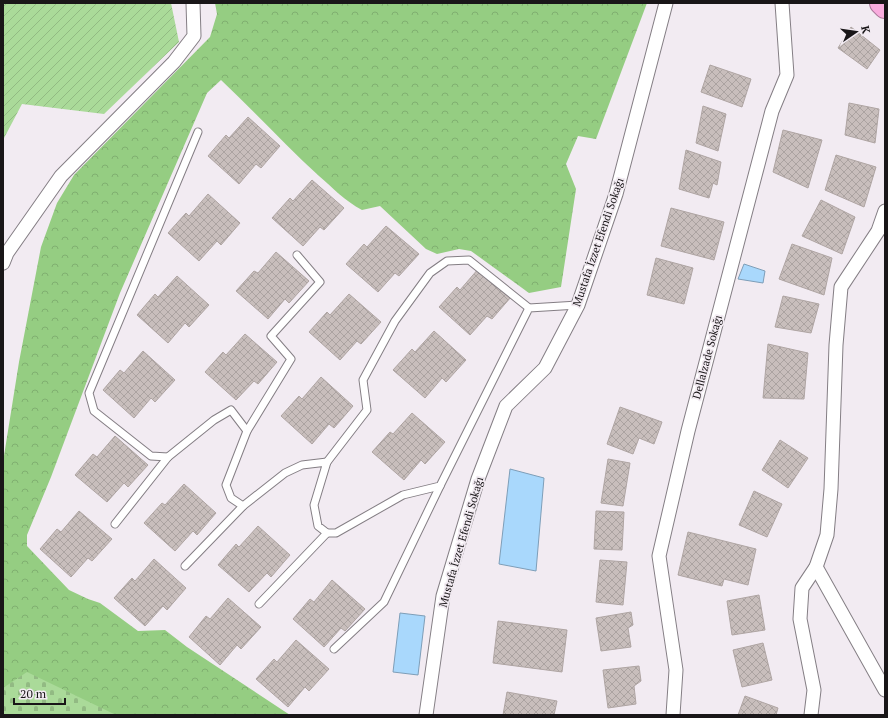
<svg xmlns="http://www.w3.org/2000/svg" width="888" height="718" font-family="'PT Serif',serif">
<style>
.forest{fill:url(#forest-crowns)}
.cemetery{fill:url(#cemetery-stones)}
.garden{fill:url(#garden-furrows)}
.water{fill:#a9d8fc;stroke:#7e9eb8}
.building{fill:url(#building-cross-hatch);stroke:#afa5a3}
.lines{fill:none;stroke-linecap:round;stroke-linejoin:round}
.service-casing{stroke:#847e84;stroke-width:9}
.minor-casing{stroke:#847e84;stroke-width:15}
.motorway-casing{stroke:#ab7899;stroke-width:24}
.service{stroke:#fff;stroke-width:7}
.minor{stroke:#fff;stroke-width:13}
.motorway{stroke:#f9acde;stroke-width:22}
.labels{text-anchor:middle;stroke-width:3.5;stroke-linejoin:round;paint-order:stroke}
.street-label{font-size:11px;fill:#191618;stroke:#f2ebf2}
</style>
<defs>
<pattern id="forest-crowns" width="20" height="18" patternUnits="userSpaceOnUse"><rect width="20" height="18" fill="#95cd82"/><path d="M2 6a3 3 0 1 1 6 0M12 15a3 3 0 1 1 6 0" fill="none" stroke="#80af70"/></pattern>
<pattern id="cemetery-stones" width="16" height="16" patternUnits="userSpaceOnUse"><rect width="16" height="16" fill="#aada99"/><path d="M2 7V4a2 2 0 0 1 4 0v3zM10 15v-3a2 2 0 0 1 4 0v3z" fill="#92ba83"/></pattern>
<pattern id="garden-furrows" width="10" height="10" patternUnits="userSpaceOnUse"><rect width="10" height="10" fill="#aada99"/><path d="M-1 1l2-2M0 10L10 0M9 11l2-2" fill="none" stroke="#92ba83"/></pattern>
<pattern id="building-cross-hatch" width="8" height="8" patternUnits="userSpaceOnUse"><rect width="8" height="8" fill="#c8bebc"/><path d="M0 0l8 8M0 8l8-8" fill="none" stroke="#aba3a1"/></pattern>
</defs>
<rect width="100%" height="100%" fill="#f2ebf2"/>
<path class="forest" d="M 215,3 L 647,3 L 596,139 L 578,136 L 566,164 L 576,189 L 561,287 L 529,293 L 471,251 L 459,249 L 437,254 L 426,249 L 380,206 L 362,210 C 345,201 333,188 319,176 C 285,145 254,111 221,80 L 207,93 L 120,293 L 51,477 L 27,535 L 27,546 L 69,590 L 88,599 L 100,603 L 138,631 L 165,630 L 187,647 L 290,715 L 3,715 L 3,462 L 19,362 L 41,247 L 57,203 L 74,175 L 210,37 L 217,14 Z"/>
<polygon class="cemetery" points="27,672 116,715 3,715 3,688"/>
<polygon class="garden" points="3,3 171,3 179,42 104,114 22,104 3,140"/>
<g class="water">
<polygon points="744,264 765,271 763,283 738,279"/>
<polygon points="510,469 544,478 536,571 499,564"/>
<polygon points="400,613 425,616 418,675 393,672"/>
</g>
<g class="building">
<polygon points="851,27 880,50 867,69 838,48"/>
<polygon points="710,65 751,79 742,107 701,92"/>
<polygon points="849,103 879,109 875,143 845,135"/>
<polygon points="703,106 726,114 718,151 696,143"/>
<polygon points="248,117 280,146 261,168 256,164 239,184 208,156 226,135 229,138"/>
<polygon points="783,130 822,140 808,188 773,172"/>
<polygon points="686,150 721,162 717,185 713,183 709,198 679,189"/>
<polygon points="836,155 876,167 864,207 825,190"/>
<polygon points="312,180 344,208 324,230 320,227 303,246 272,218 290,198 293,201"/>
<polygon points="208,194 240,223 221,245 217,241 199,261 168,233 186,213 189,216"/>
<polygon points="821,200 855,217 842,254 802,236"/>
<polygon points="671,208 724,222 714,260 661,246"/>
<polygon points="386,226 419,254 399,276 395,273 378,292 346,264 364,244 367,247"/>
<polygon points="792,244 832,258 824,295 779,279"/>
<polygon points="276,252 309,281 289,303 285,299 268,319 236,291 254,271 258,273"/>
<polygon points="656,258 693,268 684,304 647,295"/>
<polygon points="479,268 511,297 492,319 487,316 470,335 439,307 457,287 460,290"/>
<polygon points="177,276 209,305 189,327 185,323 168,343 137,315 155,294 158,297"/>
<polygon points="349,294 381,322 361,344 357,341 340,360 309,332 327,312 330,315"/>
<polygon points="783,296 819,304 811,333 775,327"/>
<polygon points="434,331 466,360 446,382 442,378 425,398 393,370 412,349 415,352"/>
<polygon points="245,334 277,362 258,384 254,381 236,400 205,372 223,352 226,355"/>
<polygon points="768,344 808,353 804,399 763,398"/>
<polygon points="143,351 175,380 155,402 151,398 134,418 103,390 120,370 124,373"/>
<polygon points="321,377 353,406 334,428 329,424 312,444 281,416 299,396 302,399"/>
<polygon points="620,407 662,422 654,444 639,438 633,454 607,444"/>
<polygon points="412,413 445,442 425,464 421,460 404,480 372,452 390,432 393,434"/>
<polygon points="115,436 148,465 128,487 124,483 107,502 75,475 93,454 97,457"/>
<polygon points="780,440 808,458 788,488 762,470"/>
<polygon points="608,459 630,463 623,506 601,503"/>
<polygon points="184,484 216,513 197,535 193,531 175,551 144,523 162,503 165,505"/>
<polygon points="754,491 782,504 767,537 739,525"/>
<polygon points="79,511 112,539 92,561 88,558 71,577 40,549 57,529 61,532"/>
<polygon points="596,511 624,512 622,550 594,549"/>
<polygon points="258,526 290,555 271,577 267,573 249,592 218,565 236,544 239,547"/>
<polygon points="688,532 756,549 748,585 724,579 722,586 678,575"/>
<polygon points="154,559 186,588 167,610 163,606 145,626 114,598 132,578 135,581"/>
<polygon points="600,560 627,562 623,605 596,602"/>
<polygon points="332,580 365,609 345,631 341,628 324,647 293,619 310,599 314,602"/>
<polygon points="759,595 765,630 732,635 727,601"/>
<polygon points="228,598 261,627 241,649 237,645 220,665 189,637 206,616 210,619"/>
<polygon points="631,612 633,625 628,628 631,647 601,651 596,618"/>
<polygon points="498,621 567,630 562,672 493,663"/>
<polygon points="296,640 329,669 309,691 305,687 288,707 256,679 274,659 277,662"/>
<polygon points="763,643 772,680 742,687 733,650"/>
<polygon points="639,666 641,681 634,686 636,704 608,708 603,670"/>
<polygon points="507,692 557,701 554,715 503,715"/>
<polygon points="745,696 778,708 776,715 738,715"/>
</g>
<g class="lines">
<defs>
<g id="service">
<polyline points="198,132 89,393 94,411 151,456 168,457 214,420 231,410 247,431 226,485 231,498 243,506 285,473 302,465 327,462 314,505 318,526 327,533 336,533 403,495 440,486 529,308 578,305"/>
<polyline points="247,431 291,359 271,336 320,282 297,255"/>
<polyline points="327,462 367,410 363,380 395,321 430,273 447,261 469,260 529,308"/>
<polyline points="115,524 168,457"/>
<polyline points="185,566 243,506"/>
<polyline points="259,604 327,533"/>
<polyline points="334,649 384,602 440,486"/>
</g>
<g id="minor">
<polyline points="3,263 7,253 61,176 174,62 194,36 193,3"/>
<polyline points="816,567 885,690"/>
<polyline points="426,715 443,596 478,479 506,406 545,368 578,305 616,194 666,3"/>
<polyline points="673,715 676,670 659,556 688,431 772,111 787,75 782,3"/>
<polyline points="811,715 814,690 800,619 802,588 816,567 827,535 831,489 836,345 841,287 878,231 885,211"/>
</g>
<polyline id="motorway" points="881,3 885,7"/>
</defs>
<use href="#service" class="service-casing"/>
<use href="#minor" class="minor-casing"/>
<use href="#motorway" class="motorway-casing"/>
<use href="#service" class="service"/>
<use href="#minor" class="minor"/>
<use href="#motorway" class="motorway"/>
</g>
<g class="labels">
<g class="street-label">
<text transform="translate(598 242) rotate(-71)" y="4">Mustafa İzzet Efendi Sokağı</text>
<text transform="translate(707 357) rotate(-75)" y="4">Dellalzade Sokağı</text>
<text transform="translate(461 542) rotate(-74)" y="4">Mustafa İzzet Efendi Sokağı</text>
</g>
</g>
<rect width="888" height="718" fill="none" stroke="#191618" stroke-width="8"/>
<g transform="translate(856 32) rotate(77)" stroke="#f2ebf2" stroke-width="3" paint-order="stroke">
<path d="M0-3L7 15L0 10L-7 15Z" fill="#191618"/>
<text y="-6" font-size="11" font-weight="bold" text-anchor="middle" fill="#191618">K</text>
</g>
<path d="M14 698v6h51v-6" fill="none" stroke="#191618" stroke-width="2"/>
<text x="20" y="698" font-size="12" fill="#191618" stroke="#f2ebf2" stroke-width="3" paint-order="stroke">20 m</text>
</svg>
